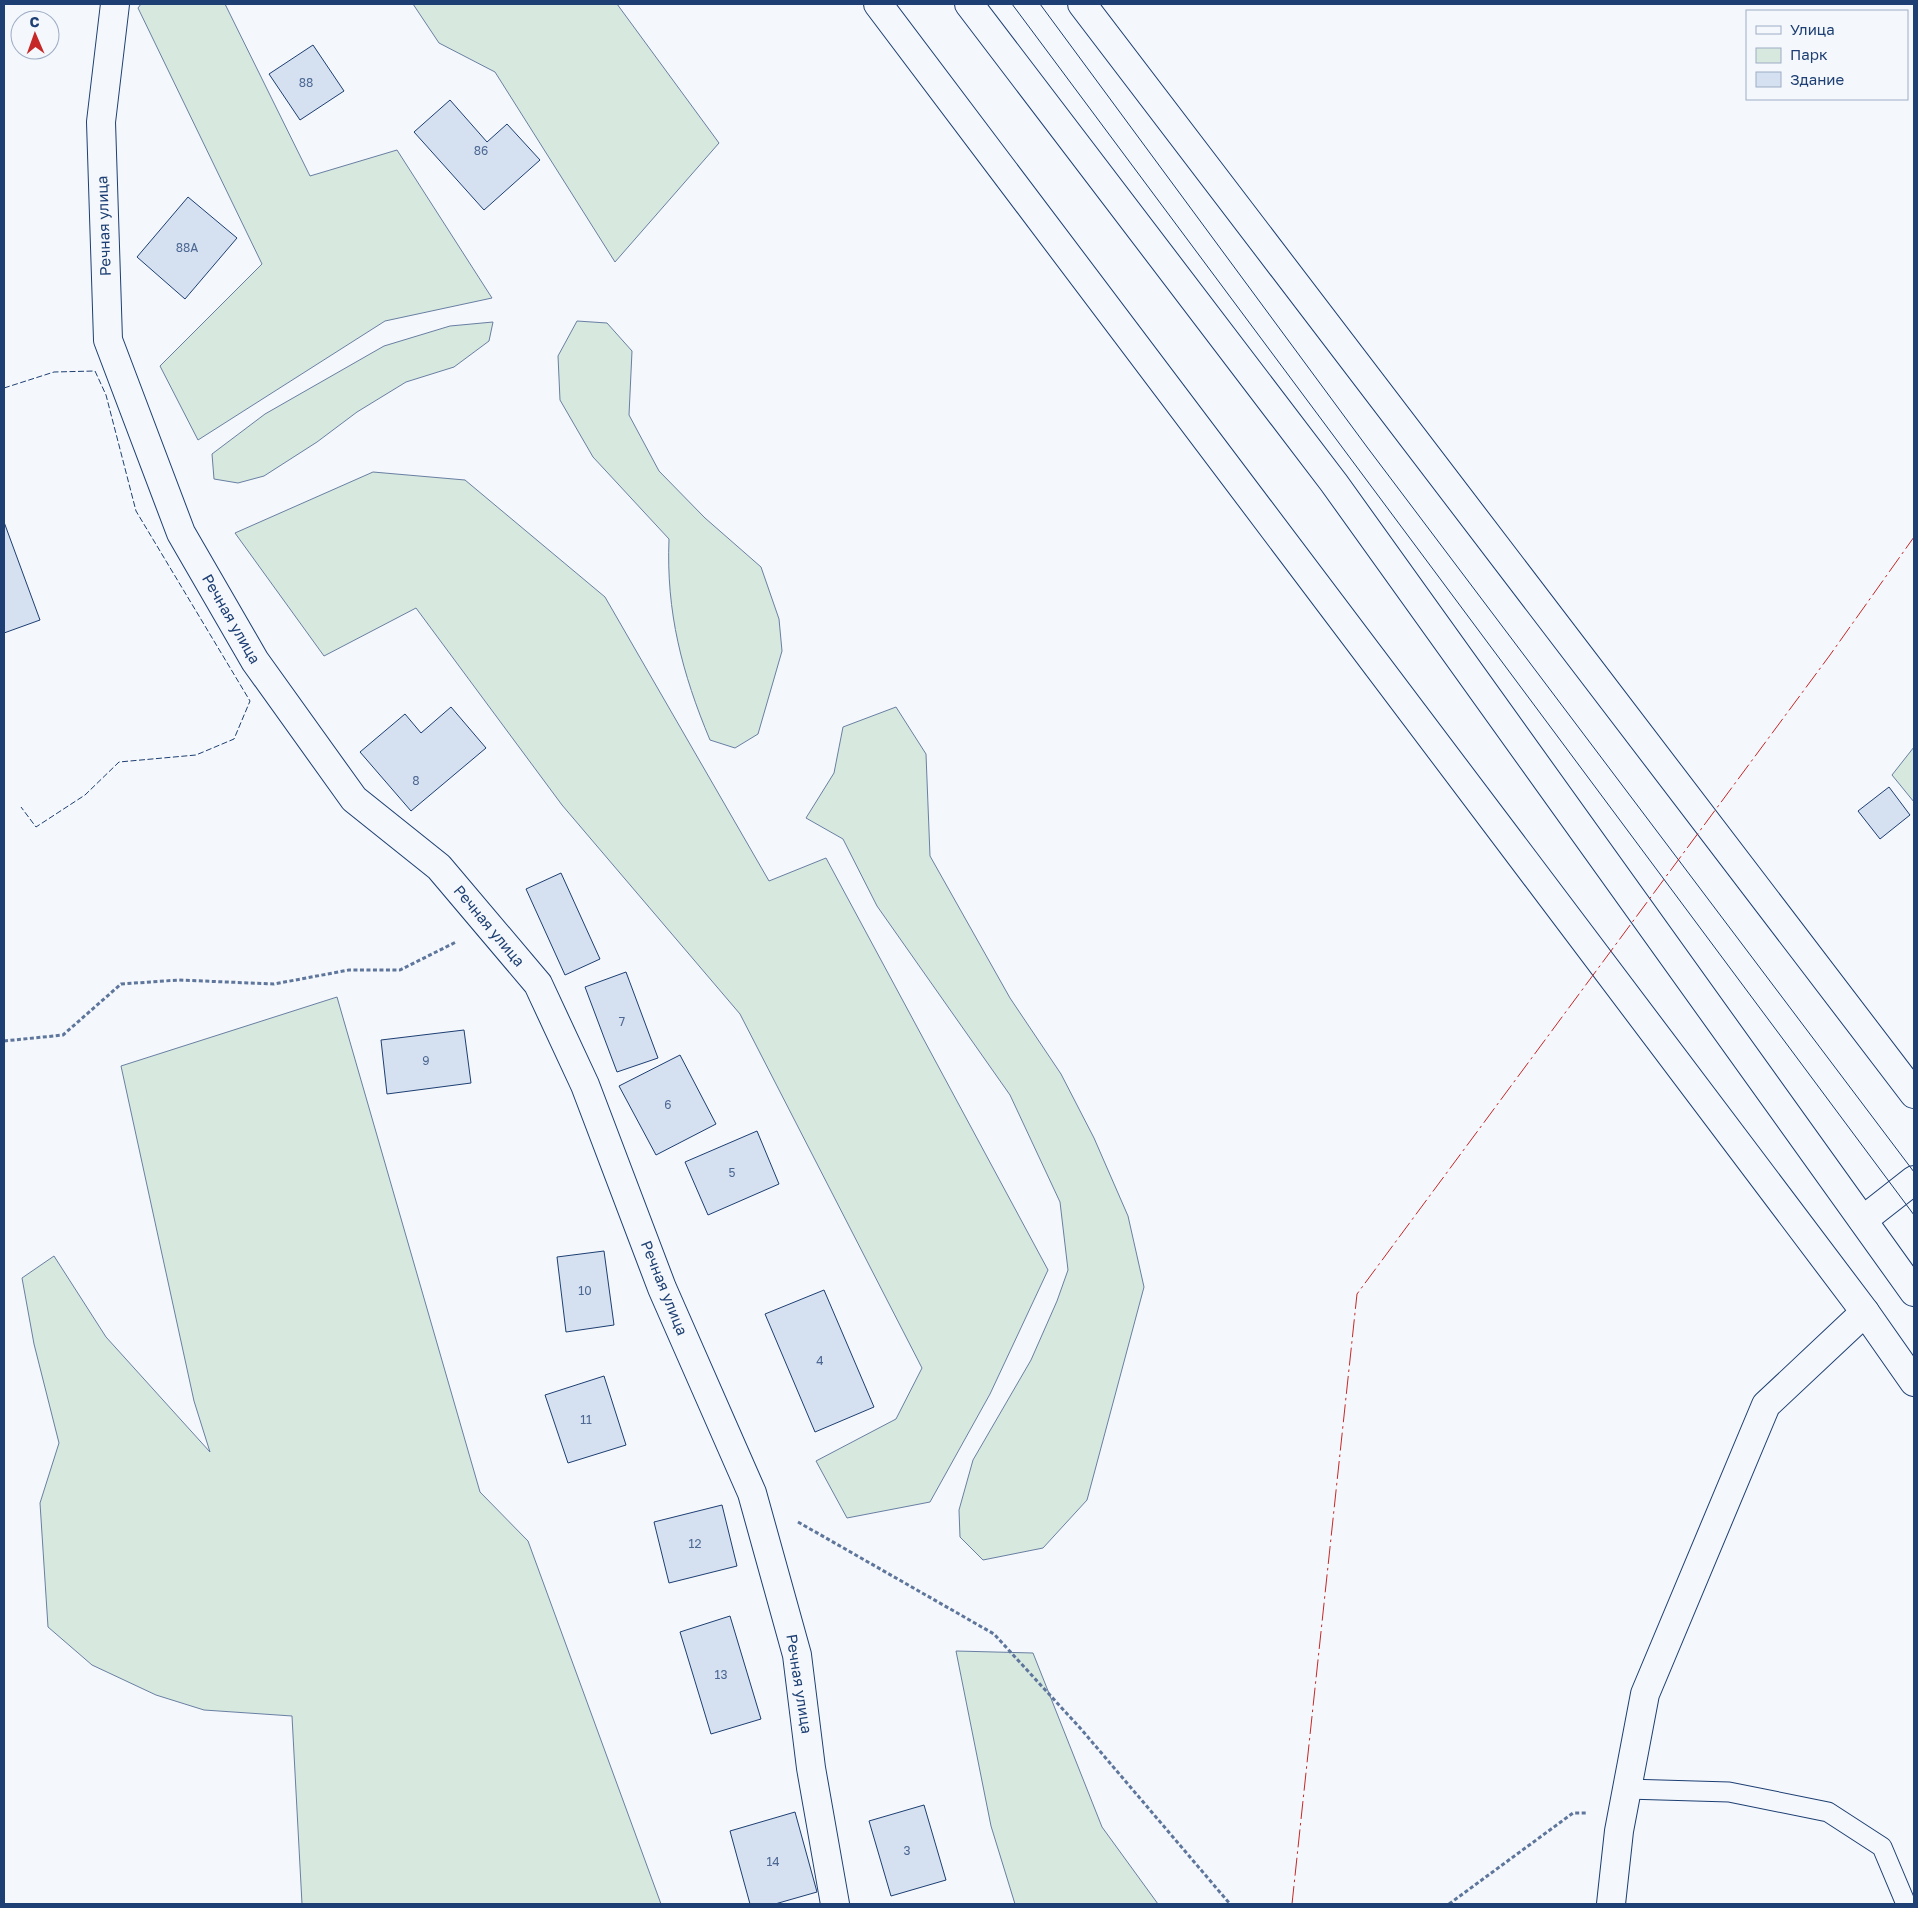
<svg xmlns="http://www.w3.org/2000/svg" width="1918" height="1908" font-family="'Golos Text',sans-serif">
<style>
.green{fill:#d7e8df;stroke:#687fa3}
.building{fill:#d5e0f0;stroke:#1d3f73}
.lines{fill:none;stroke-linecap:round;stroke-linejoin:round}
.lane-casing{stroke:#1d3f73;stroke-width:21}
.street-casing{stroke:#1d3f73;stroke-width:30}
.secondary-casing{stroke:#1d3f73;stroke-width:30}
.path{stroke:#5e769c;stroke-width:3;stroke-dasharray:4 2.5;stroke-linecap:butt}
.lane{stroke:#f4f7fb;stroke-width:19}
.street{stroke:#f4f7fb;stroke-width:28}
.secondary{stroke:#f4f7fb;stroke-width:28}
.tram{stroke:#1d3f73;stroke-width:1}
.fence{stroke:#1d3f73;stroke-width:1;stroke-dasharray:6 2.5;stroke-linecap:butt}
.power{stroke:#c62828;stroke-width:1;stroke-dasharray:18 4 2.5 4;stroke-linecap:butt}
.labels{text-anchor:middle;stroke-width:4;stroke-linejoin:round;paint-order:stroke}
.number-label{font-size:12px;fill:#4b6792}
.street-label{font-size:15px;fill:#1d3f73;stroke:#f4f7fb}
</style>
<rect width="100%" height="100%" fill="#f4f7fb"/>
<g class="green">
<polygon points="141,4 225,4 310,176 397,150 492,298 385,321 198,440 160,366 262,264 138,8"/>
<polygon points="413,4 617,4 719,143 615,262 495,72 439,43"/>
<path d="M 577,321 L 607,323 L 632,351 L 629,415 L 659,471 L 705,518 L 761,567 L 779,619 L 782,651 L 758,734 L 735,748 L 710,740 C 682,673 666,612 669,539 L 593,457 L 560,400 L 558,356 Z"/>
<polygon points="493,322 489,341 454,367 406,382 357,412 317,442 264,476 238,483 214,479 212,454 265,414 384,346 450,326"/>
<polygon points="373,472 465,480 605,597 769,881 826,858 1048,1270 990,1394 930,1502 847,1518 816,1461 896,1419 922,1368 740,1014 562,805 416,608 324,656 235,533"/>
<polygon points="896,707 926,754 930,856 1010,998 1061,1074 1094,1138 1128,1216 1144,1287 1087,1500 1043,1548 983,1560 960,1537 959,1510 973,1460 1031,1360 1057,1301 1068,1270 1060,1202 1010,1095 877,906 843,839 806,818 834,773 843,727"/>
<polygon points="1914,747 1914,802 1892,775"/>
<polygon points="337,997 480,1492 528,1541 661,1904 302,1904 292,1716 204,1710 156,1695 92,1665 48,1627 40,1503 59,1443 34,1344 22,1278 54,1256 106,1337 210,1452 194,1401 121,1066"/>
<polygon points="956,1651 1033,1653 1102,1827 1158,1904 1015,1904 991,1826"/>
</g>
<g class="building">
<polygon points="313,45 344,91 300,120 269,74"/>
<polygon points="450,100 487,142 507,124 540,160 484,210 414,132"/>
<polygon points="188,197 237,238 185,299 137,257"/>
<polygon points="4,522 40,620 4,633"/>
<polygon points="451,707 486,748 411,811 360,752 405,714 421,733"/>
<polygon points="1889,787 1910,815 1880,839 1858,811"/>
<polygon points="561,873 600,959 565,975 526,889"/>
<polygon points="626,972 658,1058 617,1072 585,987"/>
<polygon points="464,1030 471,1083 387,1094 381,1040"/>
<polygon points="680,1055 716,1124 656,1155 619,1086"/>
<polygon points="757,1131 779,1184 708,1215 685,1162"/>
<polygon points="604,1251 614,1325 566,1332 557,1257"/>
<polygon points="824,1290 874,1407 815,1432 765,1314"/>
<polygon points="604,1376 626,1445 568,1463 545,1395"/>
<polygon points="722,1505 737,1566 669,1583 654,1522"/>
<polygon points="730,1616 761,1719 711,1734 680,1632"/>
<polygon points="924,1805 946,1880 891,1896 869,1821"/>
<polygon points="795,1812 817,1892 775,1904 750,1904 730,1831"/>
</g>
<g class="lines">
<defs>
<polyline id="lane" points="1627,1789 1729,1792 1828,1812 1882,1847 1906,1904"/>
<g id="street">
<polyline points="115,4 101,122 108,340 181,533 255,661 354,799 439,867 538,984 585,1085 662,1288 752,1493 797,1655 811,1768 835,1904"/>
<polyline points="1082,4 1914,1094"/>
<polyline points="1863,1220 1914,1180"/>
<polyline points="1611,1904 1619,1831 1645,1694 1766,1405 1865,1312"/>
</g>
<g id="secondary">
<polyline points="878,4 1865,1312 1914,1382"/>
<polyline points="969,4 1334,483 1914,1292"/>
</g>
</defs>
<use href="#lane" class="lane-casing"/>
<use href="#street" class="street-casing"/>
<use href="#secondary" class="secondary-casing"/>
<g class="path">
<polyline points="4,1041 63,1035 121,984 179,980 274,984 349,970 400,970 456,942"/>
<polyline points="798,1522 994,1634 1081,1729 1230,1904"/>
<polyline points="1449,1904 1573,1813 1586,1813"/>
</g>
<use href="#lane" class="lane"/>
<use href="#street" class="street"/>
<use href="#secondary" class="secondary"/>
<g class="tram">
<polyline points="1012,4 1914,1215"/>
<polyline points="1040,4 1367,447 1914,1172"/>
</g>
<polyline class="fence" points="4,388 54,372 95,371 106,395 136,511 250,701 234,739 196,755 119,762 85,795 36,827 21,807"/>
<polyline class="power" points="1292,1904 1357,1294 1830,655 1914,537"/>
</g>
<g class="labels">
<g class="number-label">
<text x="306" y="87">88</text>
<text x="481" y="155">86</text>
<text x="187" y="252">88А</text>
<text x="416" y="785">8</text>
<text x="622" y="1026">7</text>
<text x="426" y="1065">9</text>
<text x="668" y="1109">6</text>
<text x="732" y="1177">5</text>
<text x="585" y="1295">10</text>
<text x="820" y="1365">4</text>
<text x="586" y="1424">11</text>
<text x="695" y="1548">12</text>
<text x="721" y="1679">13</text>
<text x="907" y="1855">3</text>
<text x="773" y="1866">14</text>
</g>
<g class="street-label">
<text transform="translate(104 226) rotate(-92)" y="5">Речная улица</text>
<text transform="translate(231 619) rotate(60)" y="5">Речная улица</text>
<text transform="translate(489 926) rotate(50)" y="5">Речная улица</text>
<text transform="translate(664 1288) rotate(68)" y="5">Речная улица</text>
<text transform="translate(799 1684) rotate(81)" y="5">Речная улица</text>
</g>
</g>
<rect width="1918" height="1908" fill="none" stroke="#1d3f73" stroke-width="10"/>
<rect x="1746" y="10" width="162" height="90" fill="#f4f7fb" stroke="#9eadc5"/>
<rect x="1756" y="26" width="25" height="8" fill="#f4f7fb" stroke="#9eadc5"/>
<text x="1790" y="35" font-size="15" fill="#1d3f73">Улица</text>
<rect x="1756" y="48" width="25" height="15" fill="#d7e8df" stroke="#9eadc5"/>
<text x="1790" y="60" font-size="15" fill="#1d3f73">Парк</text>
<rect x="1756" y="72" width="25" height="15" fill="#d5e0f0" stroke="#9eadc5"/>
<text x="1790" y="85" font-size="15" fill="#1d3f73">Здание</text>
<g transform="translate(35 35) rotate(358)"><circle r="24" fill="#f4f7fb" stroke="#9eadc5"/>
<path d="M0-4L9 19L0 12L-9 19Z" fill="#c62828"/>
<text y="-8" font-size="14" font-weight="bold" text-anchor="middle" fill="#1d3f73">С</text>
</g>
</svg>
